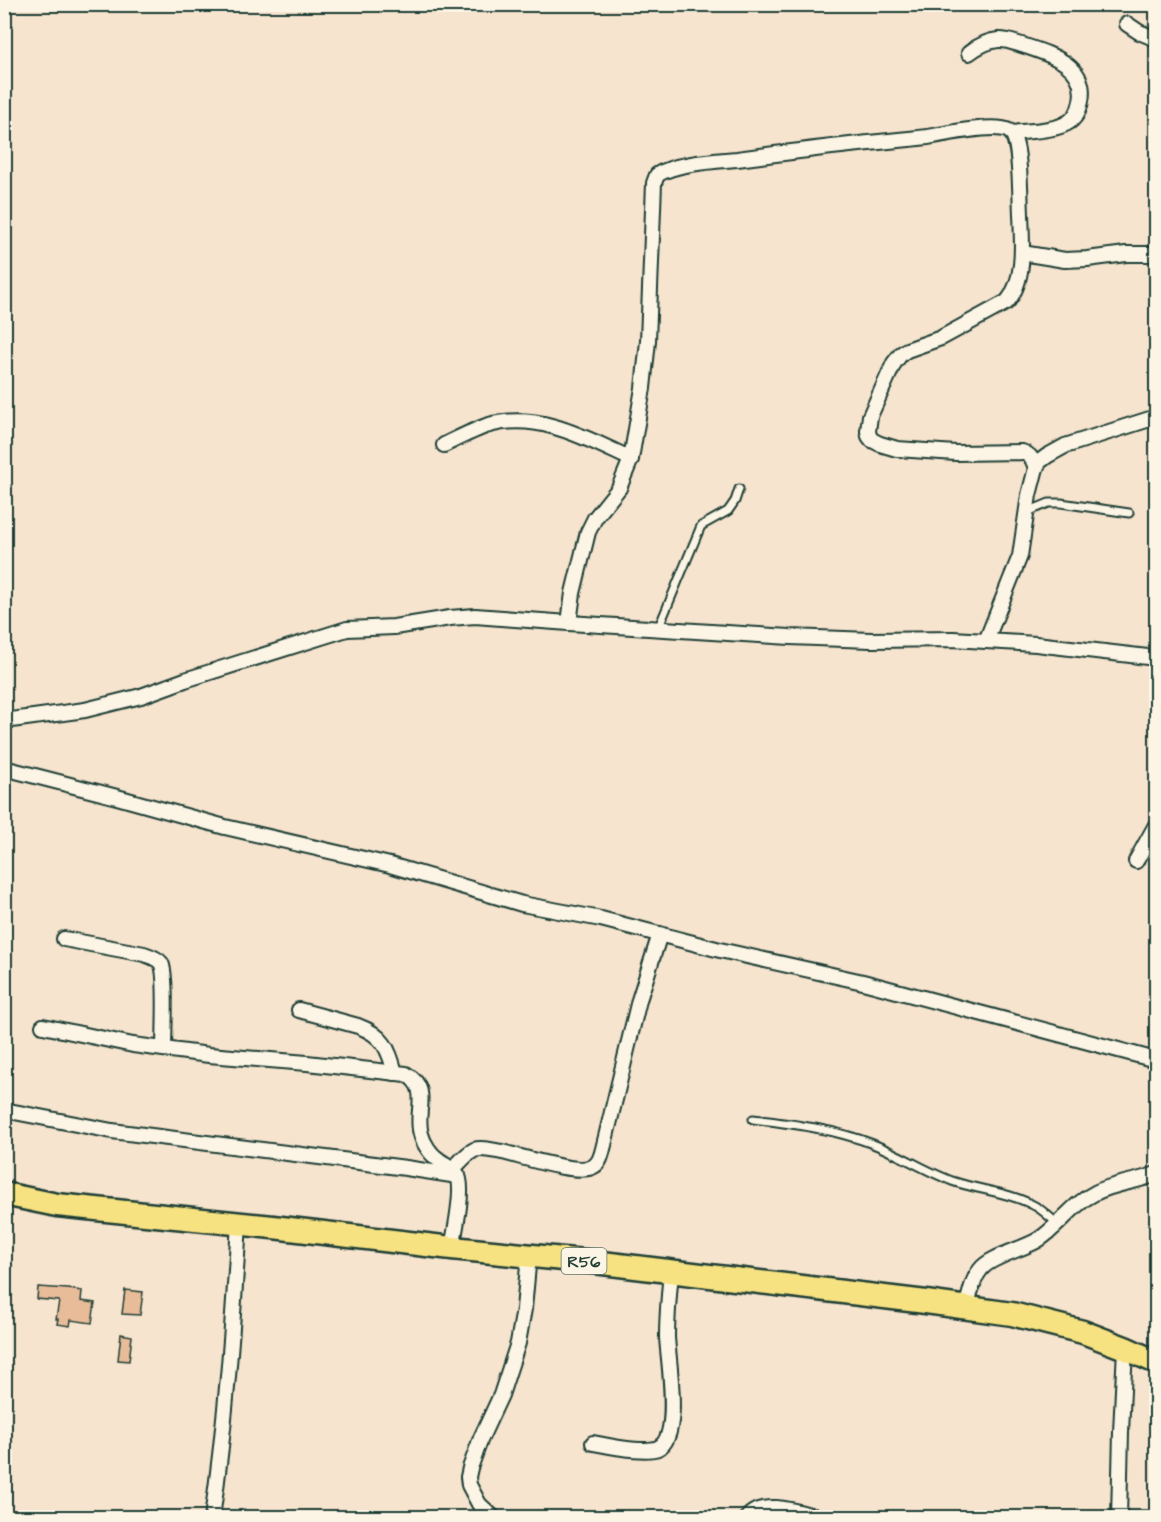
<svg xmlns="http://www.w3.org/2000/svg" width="1161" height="1522" font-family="'Architects Daughter',sans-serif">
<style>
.building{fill:#e9bc99;stroke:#1f3d34;stroke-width:1.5}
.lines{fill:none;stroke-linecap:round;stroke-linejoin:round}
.service-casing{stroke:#1f3d34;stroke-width:11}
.minor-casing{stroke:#1f3d34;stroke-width:18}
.primary-casing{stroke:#1f3d34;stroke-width:27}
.service{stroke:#fcf5e5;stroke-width:7}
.minor{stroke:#fcf5e5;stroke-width:14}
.primary{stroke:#f7e281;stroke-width:22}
.labels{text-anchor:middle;stroke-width:5;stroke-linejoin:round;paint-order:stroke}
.shield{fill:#fcf5e5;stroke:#617469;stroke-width:1.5}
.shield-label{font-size:16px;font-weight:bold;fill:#1f3d34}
</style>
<rect width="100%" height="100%" fill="#f6e4ce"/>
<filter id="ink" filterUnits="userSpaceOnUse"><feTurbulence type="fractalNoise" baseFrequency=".0167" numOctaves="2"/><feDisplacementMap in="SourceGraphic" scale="12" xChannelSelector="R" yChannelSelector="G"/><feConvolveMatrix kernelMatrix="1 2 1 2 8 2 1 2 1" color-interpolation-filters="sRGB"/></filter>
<g filter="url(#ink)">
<g class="building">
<polygon points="38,1287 68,1289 82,1291 81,1301 95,1303 92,1323 71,1320 70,1326 57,1324 58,1319 56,1319 59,1301 37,1299"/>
<polygon points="125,1290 143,1292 140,1315 122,1314"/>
<polygon points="121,1334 132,1336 129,1361 118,1360"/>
</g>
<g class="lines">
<defs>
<g id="service">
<polyline points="1027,512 1049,503 1061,503 1129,513"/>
<polyline points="658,629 701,526 728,511 735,501 739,489"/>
<path d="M 753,1119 C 794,1124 834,1129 873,1144 C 901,1155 925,1171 952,1181 C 978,1190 1008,1192 1031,1204 C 1041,1208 1049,1217 1057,1223"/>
</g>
<g id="minor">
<polyline points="1127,24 1139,32 1156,39"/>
<path d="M 969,53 C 978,46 987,41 998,40 C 1007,39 1017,44 1025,46 C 1052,55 1088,66 1081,101 C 1079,113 1074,121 1063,125 C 1051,131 1026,131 1013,133"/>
<polyline points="1022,253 1065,260 1087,259 1126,254 1156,254"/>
<path d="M 444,445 C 458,438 472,431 486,426 C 537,410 586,438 631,459"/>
<path d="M 569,623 L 573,593 L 588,532 L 595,518 L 619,488 L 631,459 L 643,388 L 648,341 L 654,183 L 657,175 C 675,163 716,161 737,159 C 775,154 813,149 850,145 C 876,142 902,140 928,137 C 944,134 996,123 1009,131 C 1021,137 1020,199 1021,214 C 1022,241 1026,280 1007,302 L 941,338 L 907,350 L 901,354 L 894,363 L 870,416 L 868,431 L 869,436 L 872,440 L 880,444 L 897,449 L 956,453 L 1022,452 C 1031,455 1033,460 1036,468"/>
<polyline points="986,641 1020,556 1029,495 1036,468 1039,462 1047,456 1065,446 1156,417"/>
<polyline points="4,721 85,710 141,696 185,680 347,629 394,627 450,618 475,616 569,623 790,637 871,640 953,639 986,641 1036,644 1156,658"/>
<polyline points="4,768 117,797 225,827 390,865 522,904 601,919 720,950 863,982 1156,1060"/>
<polyline points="1136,861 1156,825"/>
<path d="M 64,939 L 144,954 C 150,956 157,958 161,963 C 167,973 164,1034 164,1049"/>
<path d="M 299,1010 L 358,1026 C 383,1035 389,1049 395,1073"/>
<path d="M 43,1026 L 133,1045 L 209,1055 L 307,1063 L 406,1074 C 432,1089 414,1112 421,1134 C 423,1143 431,1155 439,1160 C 447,1166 456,1168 459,1179 C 463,1195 455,1231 452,1248"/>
<polyline points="4,1110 112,1131 406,1168 458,1176"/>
<path d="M 453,1169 C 459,1163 466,1154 474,1150 C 483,1147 494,1151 502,1152 C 521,1156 579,1176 594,1166 C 601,1162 602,1152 604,1145 L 639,1000 L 660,934"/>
<path d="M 966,1308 C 970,1295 972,1279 981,1269 C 990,1257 1023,1249 1038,1240 C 1059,1227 1072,1204 1095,1193 C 1114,1183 1137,1182 1156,1174"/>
<path d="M 593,1443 C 608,1446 646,1453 658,1448 C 682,1437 668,1360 667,1337 C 667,1315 669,1293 671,1272"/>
<path d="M 212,1518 C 226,1420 233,1322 239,1223"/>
<polyline points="494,1518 479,1504 469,1485 468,1477 470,1468 481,1438 501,1395 518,1343 524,1309 529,1255"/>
<path d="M 747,1518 C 762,1498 801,1513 821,1518"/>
<polyline points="1119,1518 1121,1432 1125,1348"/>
</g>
<polyline id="primary" points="4,1194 57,1205 273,1227 452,1248 594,1262 926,1302 1012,1314 1083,1332 1125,1348 1156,1362"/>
</defs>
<use href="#service" class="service-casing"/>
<use href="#minor" class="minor-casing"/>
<use href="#primary" class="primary-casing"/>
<use href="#service" class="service"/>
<use href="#minor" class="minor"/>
<use href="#primary" class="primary"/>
</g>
</g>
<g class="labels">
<rect class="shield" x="561.5" y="1248" width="45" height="26" rx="4.5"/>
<g class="shield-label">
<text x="584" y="1267">R56</text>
</g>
</g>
<rect width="1161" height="1522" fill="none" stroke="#fcf5e5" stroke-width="24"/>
<rect x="12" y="12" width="1137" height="1498" fill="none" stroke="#1f3d34" stroke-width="2" filter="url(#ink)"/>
</svg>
